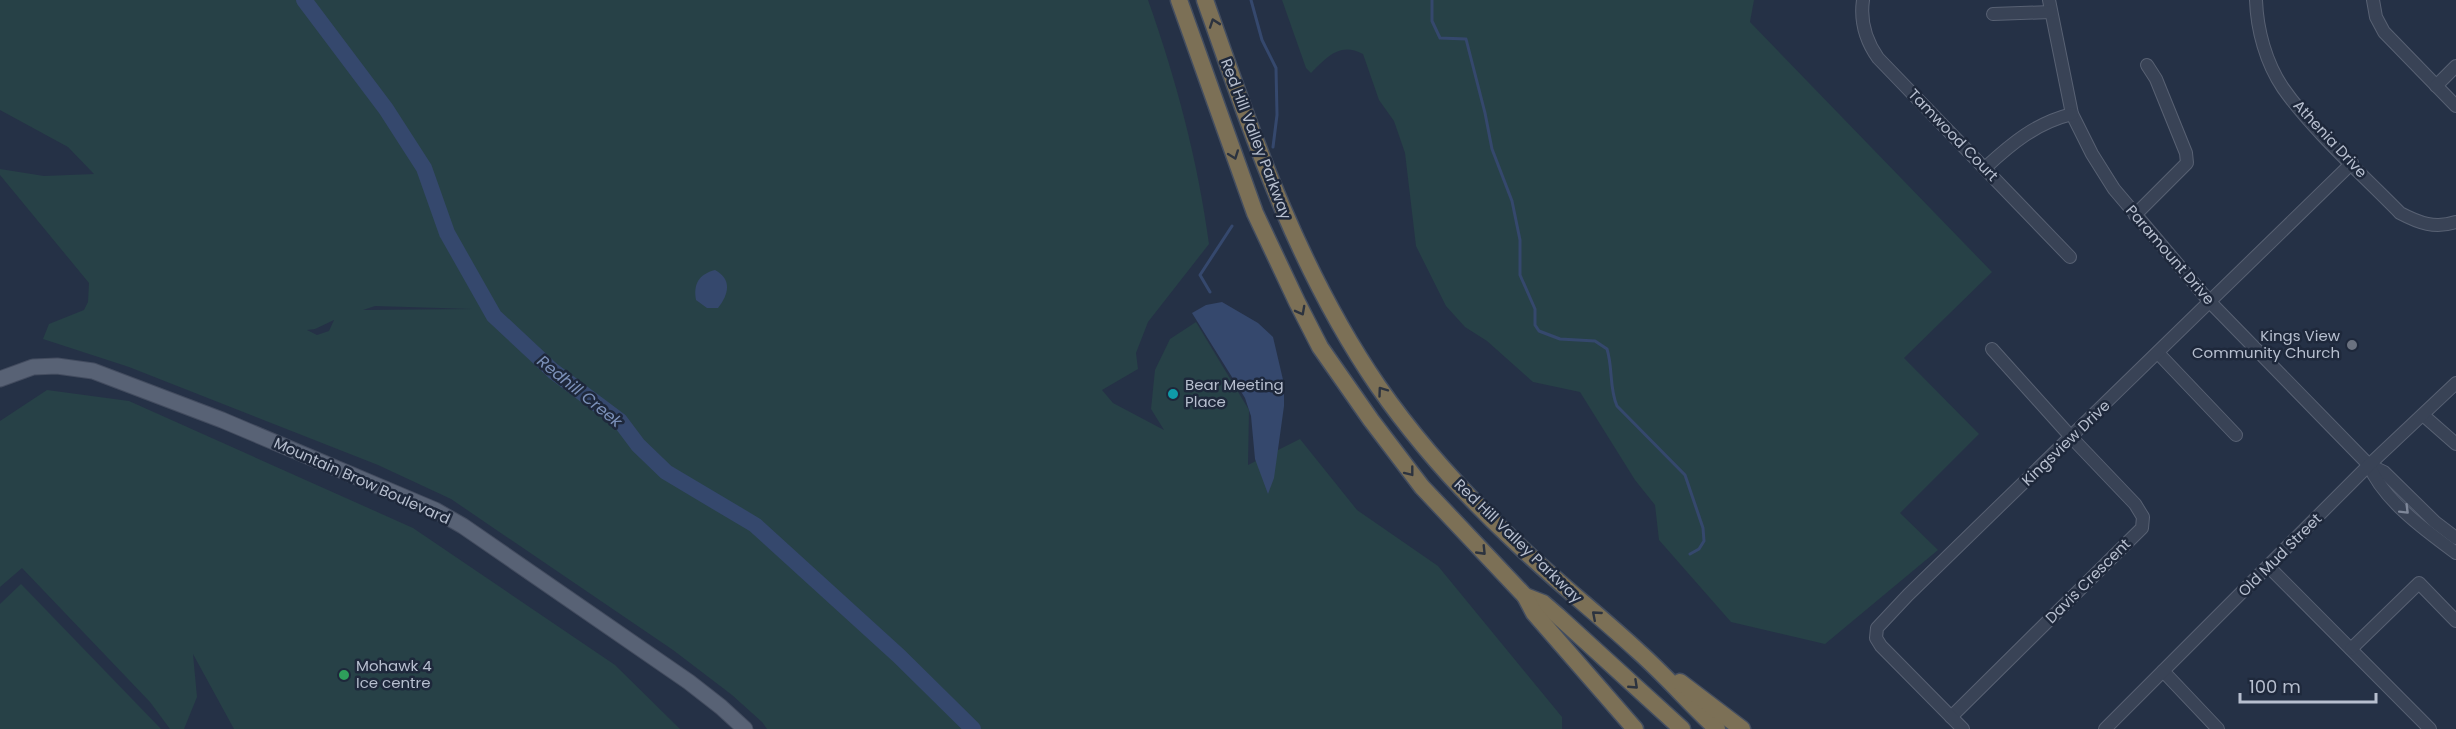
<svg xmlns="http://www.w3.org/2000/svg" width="2456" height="729" font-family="Poppins,sans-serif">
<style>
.green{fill:#274147;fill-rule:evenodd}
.water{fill:#35486d}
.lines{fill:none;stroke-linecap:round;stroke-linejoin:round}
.stream{stroke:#35486d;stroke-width:3}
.river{stroke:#35486d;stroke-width:16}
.minor-casing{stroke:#586173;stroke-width:14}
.major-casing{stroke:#434c5f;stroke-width:17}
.highway-casing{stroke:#444e60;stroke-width:19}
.minor{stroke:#394356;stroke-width:12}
.major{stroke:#586275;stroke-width:15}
.highway{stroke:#7c7056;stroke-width:16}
.oneway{stroke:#2c333f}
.oneway2{stroke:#7e8799}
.worship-dot{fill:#6b7280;stroke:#1e283b;stroke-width:2}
.culture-dot{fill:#0f9aa8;stroke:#1e283b;stroke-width:2}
.leisure-dot{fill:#2e9e5b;stroke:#1e283b;stroke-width:2}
.labels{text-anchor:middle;stroke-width:5;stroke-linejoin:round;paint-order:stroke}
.street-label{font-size:15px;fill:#b7bfcf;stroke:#1e283b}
.poi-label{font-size:15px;fill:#b7bfcf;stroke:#1e283b;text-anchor:start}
.water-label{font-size:16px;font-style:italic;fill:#7c91b9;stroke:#1e283b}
</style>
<rect width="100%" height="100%" fill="#253146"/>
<g class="green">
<path d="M 0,0 L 1148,0 C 1176,79 1198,161 1209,244 L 1148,322 L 1136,353 L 1138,369 L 1102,390 L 1113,403 L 1164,430 L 1151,409 L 1155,370 L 1170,339 L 1196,322 L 1249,410 L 1248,465 L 1300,439 L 1357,510 L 1438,566 L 1562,717 L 1562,729 L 767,729 L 762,722 L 732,695 L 673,650 L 451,499 L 378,465 L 129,367 L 43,339 L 49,324 L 84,310 L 88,302 L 89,283 L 0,175 L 0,169 L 44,176 L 94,174 L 68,147 L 0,110 ZM 375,306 L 472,309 L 473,309 L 363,310 ZM 334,320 L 329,331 L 317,335 L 307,330 L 315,329 Z"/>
<path d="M 1282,0 L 1754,0 L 1750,22 L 1992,272 L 1904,358 L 1979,434 L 1900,513 L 1938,550 L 1825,644 L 1731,622 L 1659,540 L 1655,505 L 1635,480 L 1580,392 L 1533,382 L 1487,341 L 1465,327 L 1446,306 L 1416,246 L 1405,153 L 1394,121 L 1379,100 L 1363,54 C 1340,42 1328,56 1311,73 L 1306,68 Z"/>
<polygon points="47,390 129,401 413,528 615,665 680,729 234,729 193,654 197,697 184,729 170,729 150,702 22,568 0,587 0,421"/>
<polygon points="21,584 161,729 0,729 0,604"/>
</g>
<g class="water">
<path d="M 715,270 C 732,279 729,294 718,308 L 707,308 L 696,300 C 693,284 699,274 715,270 Z"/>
<polygon points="1222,302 1258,323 1273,337 1284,384 1284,406 1274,478 1268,494 1255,459 1251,416 1245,398 1192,313 1206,305"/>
</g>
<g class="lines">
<g class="stream">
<polyline points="1251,0 1262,40 1276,68 1277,115 1273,147"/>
<path d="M 1432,0 L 1432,21 L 1440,38 L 1466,39 L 1485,113 L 1492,149 L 1512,201 L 1520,240 L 1520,275 L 1535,309 L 1535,325 L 1539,331 L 1560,339 L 1595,341 L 1607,349 C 1613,368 1609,388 1617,406 L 1685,475 L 1703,528 L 1704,541 L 1699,549 L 1690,554"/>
<polyline points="1210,292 1200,275 1232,226"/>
</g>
<polyline class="river" points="304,0 386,109 424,168 447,233 494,316 553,371 620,421 638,445 666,472 755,525 899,656 973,729"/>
<defs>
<g id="minor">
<path d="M 1863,0 C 1860,21 1866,41 1878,58 L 2070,257"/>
<polyline points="2049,0 2072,114 2092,154 2114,189 2209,301 2369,465 2384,472 2435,522 2456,538"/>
<path d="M 2256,0 C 2257,30 2266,63 2283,88 C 2313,131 2363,175 2400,213 C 2419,223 2435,229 2456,222"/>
<polyline points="2373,0 2376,17 2384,32 2456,106"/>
<polyline points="1993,14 2051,12"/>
<polyline points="2436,86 2456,66"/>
<path d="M 1985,168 C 2012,143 2036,123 2072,114"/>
<polyline points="2135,215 2187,163 2186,153 2156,79 2147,65"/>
<polyline points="2158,353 2236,435"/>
<polyline points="2423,415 2456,444"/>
<path d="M 2369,465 C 2383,500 2426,531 2456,553"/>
<polyline points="2269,567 2430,729"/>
<polyline points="2351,649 2419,583 2456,621"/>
<polyline points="2163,671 2218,729"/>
<polyline points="1951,717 2142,528 2143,517 2135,504 2072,438 1992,349"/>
<polyline points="1963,729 1881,646 1876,638 1877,628 1908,595 2352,163"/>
<polyline points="2105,729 2369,465 2456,383"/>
</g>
<polyline id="major" points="0,379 33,367 57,366 93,371 222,420 435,510 463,526 689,682 721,707 745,729"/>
<g id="highway">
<polyline points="1179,0 1255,213 1297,302 1320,347 1371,420 1422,487 1525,596 1543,603 1558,616 1682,729"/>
<path d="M 1205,0 C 1252,134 1297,268 1378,386 C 1417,442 1463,493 1513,540 C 1553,579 1598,614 1639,652 C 1666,676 1690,704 1717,729"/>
<polyline points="1525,596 1534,613 1635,729"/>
<polyline points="1680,682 1742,729"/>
</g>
</defs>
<use href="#minor" class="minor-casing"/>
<use href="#major" class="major-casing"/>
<use href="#highway" class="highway-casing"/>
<use href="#minor" class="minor"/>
<use href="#major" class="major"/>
<use href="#highway" class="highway"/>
</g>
<defs><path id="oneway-chevron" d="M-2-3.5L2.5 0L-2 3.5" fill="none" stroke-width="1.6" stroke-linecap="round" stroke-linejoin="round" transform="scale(1.5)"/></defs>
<g class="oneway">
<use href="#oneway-chevron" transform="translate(1214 23) rotate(-109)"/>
<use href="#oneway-chevron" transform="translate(1234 155) rotate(70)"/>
<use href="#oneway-chevron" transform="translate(1301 311) rotate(62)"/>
<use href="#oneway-chevron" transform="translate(1382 391) rotate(-126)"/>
<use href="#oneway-chevron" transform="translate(1410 472) rotate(52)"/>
<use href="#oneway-chevron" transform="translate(1482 551) rotate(46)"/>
<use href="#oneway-chevron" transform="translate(1596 615) rotate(-139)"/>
<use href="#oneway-chevron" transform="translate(1634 685) rotate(43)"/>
</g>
<use class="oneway2" href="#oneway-chevron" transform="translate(2405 510) rotate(45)"/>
<circle class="worship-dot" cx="2352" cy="345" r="6"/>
<circle class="culture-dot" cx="1173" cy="394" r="6"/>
<circle class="leisure-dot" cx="344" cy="675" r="6"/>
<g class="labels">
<g class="street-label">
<text transform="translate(1953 135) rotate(46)" y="5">Tamwood Court</text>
<text transform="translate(1256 139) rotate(69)" y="5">Red Hill Valley Parkway</text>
<text transform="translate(2330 139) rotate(47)" y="5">Athenia Drive</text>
<text transform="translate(2170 255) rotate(49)" y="5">Paramount Drive</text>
<text transform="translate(2066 443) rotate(-44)" y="5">Kingsview Drive</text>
<text transform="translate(362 481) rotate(24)" y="5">Mountain Brow Boulevard</text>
<text transform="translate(1518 541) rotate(44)" y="5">Red Hill Valley Parkway</text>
<text transform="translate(2280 555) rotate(-45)" y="5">Old Mud Street</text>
<text transform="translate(2088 581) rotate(-45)" y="5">Davis Crescent</text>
</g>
<g class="poi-label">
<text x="2340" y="341" text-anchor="end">Kings View<tspan x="2340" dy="17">Community Church</tspan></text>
<text x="1185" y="390">Bear Meeting<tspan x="1185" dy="17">Place</tspan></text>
<text x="356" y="671">Mohawk 4<tspan x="356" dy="17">Ice centre</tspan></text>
</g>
<g class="water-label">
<text transform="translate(580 391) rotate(39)" y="6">Redhill Creek</text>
</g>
</g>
<path d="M2240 693v9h136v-9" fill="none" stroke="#b7bfcf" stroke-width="3"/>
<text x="2249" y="693" font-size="18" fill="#b7bfcf" stroke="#1e283b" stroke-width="4.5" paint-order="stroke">100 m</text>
</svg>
